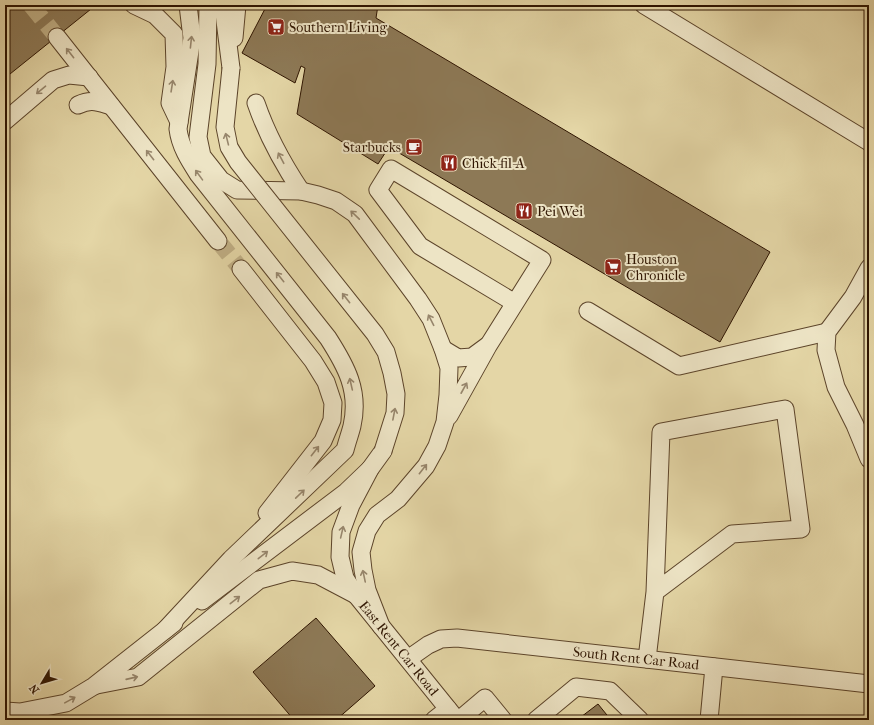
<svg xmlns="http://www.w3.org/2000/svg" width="874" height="725" font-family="'IM FELL French Canon',serif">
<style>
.building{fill:#8d7956;stroke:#2e1400}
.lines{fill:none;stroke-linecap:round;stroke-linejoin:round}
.minor-tunnel{stroke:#c0af85;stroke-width:17;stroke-dasharray:17 8;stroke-linecap:butt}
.minor-casing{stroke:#5c442a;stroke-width:19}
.minor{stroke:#ede4c5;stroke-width:17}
.minor-bridge-casing{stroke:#5c442a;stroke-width:19;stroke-linecap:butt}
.minor-bridge{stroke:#ede4c5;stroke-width:17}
.oneway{stroke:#97866c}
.labels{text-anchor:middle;stroke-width:4;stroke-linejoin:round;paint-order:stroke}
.poi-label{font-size:14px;fill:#2e1400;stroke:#ede4c5;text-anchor:start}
.street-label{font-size:14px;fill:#2e1400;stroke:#ede4c5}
</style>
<rect width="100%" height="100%" fill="#e4d6a6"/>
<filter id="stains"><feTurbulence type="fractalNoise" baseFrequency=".005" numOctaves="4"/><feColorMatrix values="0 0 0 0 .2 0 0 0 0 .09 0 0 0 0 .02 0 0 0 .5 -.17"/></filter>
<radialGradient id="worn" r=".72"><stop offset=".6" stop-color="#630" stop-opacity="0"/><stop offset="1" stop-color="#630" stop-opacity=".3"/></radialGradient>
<g class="building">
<polygon points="5,5 96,5 5,78"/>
<polygon points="267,5 378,5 376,18 770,252 720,342 389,147 378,164 297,114 305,68 301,66 295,83 242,53"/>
<polygon points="316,618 375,686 336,720 294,720 253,672"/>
<polygon points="598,704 611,720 577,720"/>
</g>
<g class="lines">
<g class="minor-tunnel">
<polyline points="31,5 57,37"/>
<polyline points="218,241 241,269"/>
</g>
<defs>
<g id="minor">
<polyline points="134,5 155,15 174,34 175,67 170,103 179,122"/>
<polyline points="208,5 207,64 198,137 202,156 221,180 237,190 301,191 318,195 336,201 355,214 418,299 431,319 443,349 449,368 448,395 445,422 437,446 426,466 398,499 377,515 367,531 361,552 363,570 367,590 381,626"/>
<polyline points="223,5 231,68"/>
<polyline points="644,5 869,142"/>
<polyline points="57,37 218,241"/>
<polyline points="234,38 237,5"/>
<path d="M 256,103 C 267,135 283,164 301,191"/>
<path d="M 78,105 C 91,99 97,102 111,106"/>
<polyline points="5,121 53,80 69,75 89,77"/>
<polyline points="869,268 853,297 827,332 826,350 836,387 855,425 869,459"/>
<polyline points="241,269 313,361 326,382 333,403 332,420 323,441 267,513"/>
<polyline points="588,311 679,366 827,332"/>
<polyline points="443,349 458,358 472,357 487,346"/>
<polyline points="449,416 488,346 542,260 391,169 378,190 420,246 515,303"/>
<polyline points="383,451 370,469 351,505 341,532 340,557 345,578 356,595 457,720"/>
<polyline points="202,601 346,492 370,469"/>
<path d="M 165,630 L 231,559 L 345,450 C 347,442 350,434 352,426 C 360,391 346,366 328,338 L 198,174 C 189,160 180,146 178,129 L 192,38 L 188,5"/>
<polyline points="408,659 428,645 441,639 457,638 869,684"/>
<polyline points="647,659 655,592 661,432 785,409 801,529 732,534 655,592"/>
<polyline points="97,685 138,677 259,580 292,571 318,575 356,595"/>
<polyline points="5,711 20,712 66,703 94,686 174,623"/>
<polyline points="434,720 448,709"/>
<polyline points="459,720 485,698 503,720"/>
<polyline points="536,720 576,687 610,691 640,720"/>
<polyline points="709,720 714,667"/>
</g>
</defs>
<use href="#minor" class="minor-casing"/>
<use href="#minor" class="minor"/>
<defs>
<polyline id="minor-bridge" points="231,68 225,127 229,147 238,162 375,334 386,352 392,373 396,394 395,413 383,451"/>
</defs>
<use href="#minor-bridge" class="minor-bridge-casing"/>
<use href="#minor-bridge" class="minor-bridge"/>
</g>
<defs><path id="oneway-shaft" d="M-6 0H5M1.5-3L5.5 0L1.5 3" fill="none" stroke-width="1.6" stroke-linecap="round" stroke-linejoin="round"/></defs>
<g class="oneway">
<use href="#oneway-shaft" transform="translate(191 42) rotate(-84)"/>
<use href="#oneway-shaft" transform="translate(70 53) rotate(-128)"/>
<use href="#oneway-shaft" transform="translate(172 86) rotate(-81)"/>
<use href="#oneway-shaft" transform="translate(41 90) rotate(140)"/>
<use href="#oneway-shaft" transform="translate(227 139) rotate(-104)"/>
<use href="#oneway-shaft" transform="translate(150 155) rotate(-128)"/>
<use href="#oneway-shaft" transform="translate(281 158) rotate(-118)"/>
<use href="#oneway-shaft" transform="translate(199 175) rotate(-126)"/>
<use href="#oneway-shaft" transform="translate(355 215) rotate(-136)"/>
<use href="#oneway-shaft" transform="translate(280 277) rotate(-129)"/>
<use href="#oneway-shaft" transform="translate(346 298) rotate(-128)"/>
<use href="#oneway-shaft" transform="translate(431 320) rotate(-117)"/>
<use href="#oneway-shaft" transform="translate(351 384) rotate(-103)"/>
<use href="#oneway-shaft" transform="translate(464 388) rotate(-61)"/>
<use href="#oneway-shaft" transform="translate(394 414) rotate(-79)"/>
<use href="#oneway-shaft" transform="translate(315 451) rotate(-52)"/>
<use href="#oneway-shaft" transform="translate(423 469) rotate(-52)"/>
<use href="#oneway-shaft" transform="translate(300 494) rotate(-44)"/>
<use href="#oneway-shaft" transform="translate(342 532) rotate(-77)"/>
<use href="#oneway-shaft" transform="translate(263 555) rotate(-38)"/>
<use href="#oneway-shaft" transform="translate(364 576) rotate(-102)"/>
<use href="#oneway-shaft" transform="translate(235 600) rotate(-38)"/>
<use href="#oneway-shaft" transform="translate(132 678) rotate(-13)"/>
<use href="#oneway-shaft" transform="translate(70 700) rotate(-29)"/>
</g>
<defs>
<symbol id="supermarket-square" viewBox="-11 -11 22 22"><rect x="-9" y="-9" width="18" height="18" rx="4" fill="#8f2418" stroke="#ede4c5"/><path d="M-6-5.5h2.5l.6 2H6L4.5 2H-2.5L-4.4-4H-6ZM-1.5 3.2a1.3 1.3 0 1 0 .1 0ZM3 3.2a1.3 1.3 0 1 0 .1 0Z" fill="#fff"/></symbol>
<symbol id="cafe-square" viewBox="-11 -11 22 22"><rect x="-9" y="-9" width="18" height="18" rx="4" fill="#8f2418" stroke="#ede4c5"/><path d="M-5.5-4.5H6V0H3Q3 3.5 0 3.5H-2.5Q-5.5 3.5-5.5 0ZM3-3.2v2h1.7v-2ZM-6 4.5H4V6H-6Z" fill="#fff"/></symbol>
<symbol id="restaurant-square" viewBox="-11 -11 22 22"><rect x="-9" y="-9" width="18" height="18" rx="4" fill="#8f2418" stroke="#ede4c5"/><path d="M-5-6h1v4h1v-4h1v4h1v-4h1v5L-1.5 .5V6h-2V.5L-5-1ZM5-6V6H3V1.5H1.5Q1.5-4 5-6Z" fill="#fff"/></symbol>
</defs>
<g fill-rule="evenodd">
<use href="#supermarket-square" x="266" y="17" width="20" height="20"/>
<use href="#cafe-square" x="404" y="137" width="20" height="20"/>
<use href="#restaurant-square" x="439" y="153" width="20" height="20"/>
<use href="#restaurant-square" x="514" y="201" width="20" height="20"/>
<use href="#supermarket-square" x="603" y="257" width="20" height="20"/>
</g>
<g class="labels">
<g class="poi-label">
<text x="289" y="32">Southern Living</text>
<text x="401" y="152" text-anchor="end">Starbucks</text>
<text x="462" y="168">Chick-fil-A</text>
<text x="537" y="216">Pei Wei</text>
<text x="626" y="264">Houston<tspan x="626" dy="16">Chronicle</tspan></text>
</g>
<g class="street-label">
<text transform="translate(399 648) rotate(51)" y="5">East Rent Car Road</text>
<text transform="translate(636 658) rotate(6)" y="5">South Rent Car Road</text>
</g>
</g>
<rect width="874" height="725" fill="none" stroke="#e4d6a6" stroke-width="20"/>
<rect x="6" y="6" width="862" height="713" fill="none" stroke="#2e1400" stroke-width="2"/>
<rect x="10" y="10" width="854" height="705" fill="none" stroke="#2e1400"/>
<g transform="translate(42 683) rotate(232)" stroke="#ede4c5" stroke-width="3" paint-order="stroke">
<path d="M0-3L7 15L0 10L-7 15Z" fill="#2e1400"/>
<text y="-6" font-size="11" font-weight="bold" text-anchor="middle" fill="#2e1400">N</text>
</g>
<rect width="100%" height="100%" filter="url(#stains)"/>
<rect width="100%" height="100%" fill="url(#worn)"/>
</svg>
